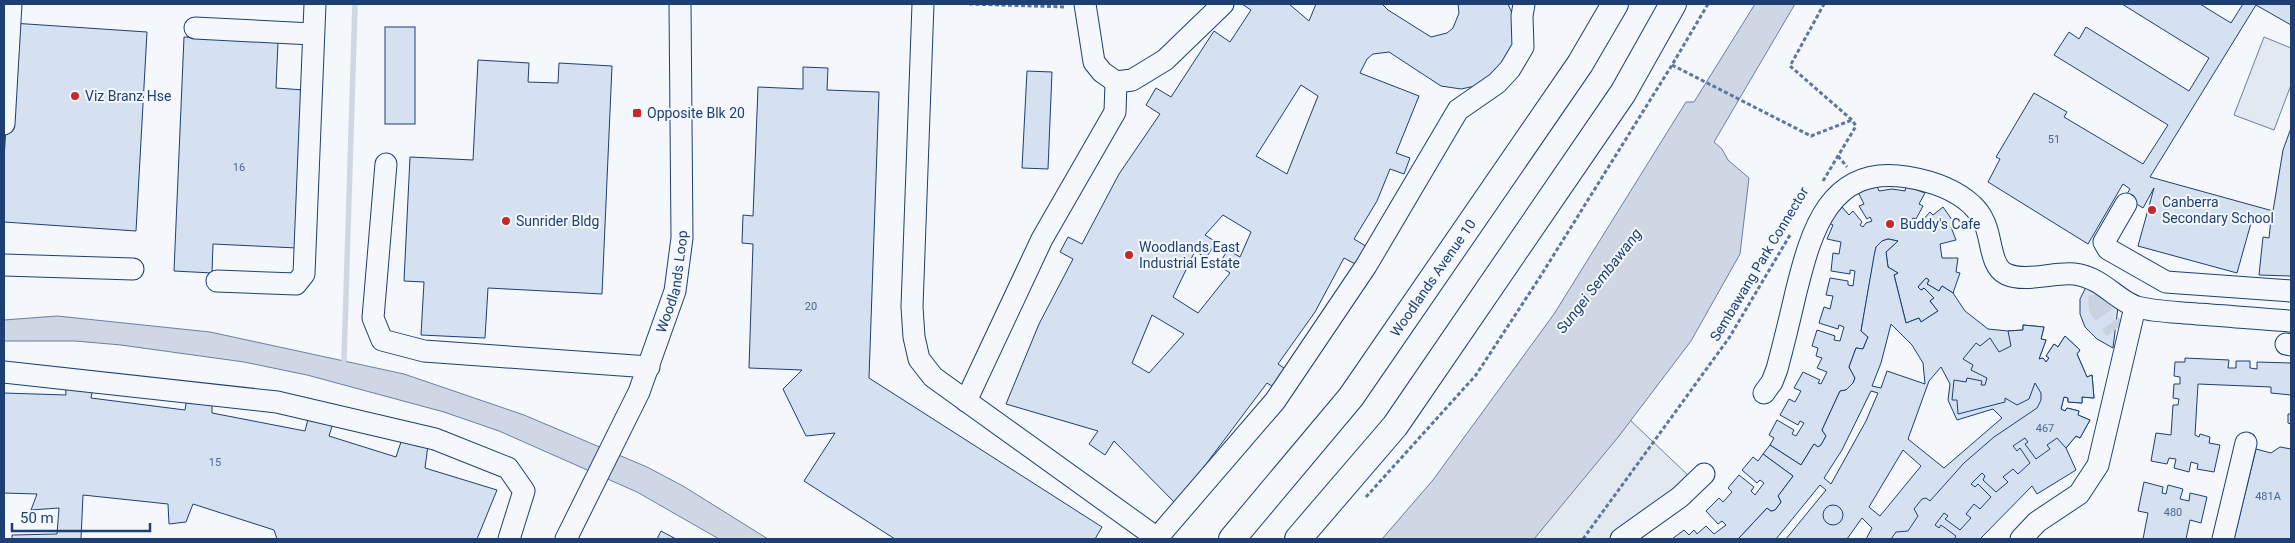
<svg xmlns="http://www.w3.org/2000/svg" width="2295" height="543" font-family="Roboto,sans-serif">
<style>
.green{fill:#e3e9f0;stroke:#687fa3}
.water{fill:#cfd7e4;stroke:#687fa3}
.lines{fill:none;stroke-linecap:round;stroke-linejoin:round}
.stream{stroke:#cfd7e4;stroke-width:5.5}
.building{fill:#d5e0f0;stroke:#1d3f73;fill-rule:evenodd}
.minor-tunnel{stroke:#c9d2e0;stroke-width:21;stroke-dasharray:21 11;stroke-linecap:butt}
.minor-casing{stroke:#1d3f73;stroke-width:23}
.major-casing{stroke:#1d3f73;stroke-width:28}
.path{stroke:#5e769c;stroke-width:3;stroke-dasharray:4 2.5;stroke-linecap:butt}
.minor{stroke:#f4f7fb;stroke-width:21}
.major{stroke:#f4f7fb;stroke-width:26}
.poi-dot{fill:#c62828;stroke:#f4f7fb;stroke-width:2}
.labels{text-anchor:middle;stroke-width:4;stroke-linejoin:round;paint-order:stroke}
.number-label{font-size:11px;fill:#4b6792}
.poi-label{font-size:14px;fill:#1d3f73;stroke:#f4f7fb;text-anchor:start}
.street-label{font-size:14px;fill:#1d3f73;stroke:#f4f7fb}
.water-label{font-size:15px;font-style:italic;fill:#1d3f73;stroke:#f4f7fb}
</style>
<rect width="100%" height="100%" fill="#f4f7fb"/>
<g class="green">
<polygon points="2264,37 2291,48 2291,85 2274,130 2234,115"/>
<polygon points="1630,420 1691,478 1641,539 1533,539"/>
</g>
<g class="water">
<polygon points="1755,4 1795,4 1714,142 1722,149 1728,160 1749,178 1740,254 1691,341 1619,436 1534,539 1382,539 1433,480 1554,314 1686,102 1694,102"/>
<polygon points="57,316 210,332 404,374 524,415 647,467 683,486 768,539 719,539 637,492 499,431 444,412 307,375 244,362 121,345 75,341 4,341 4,320"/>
</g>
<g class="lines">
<polyline class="stream" points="344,360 355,4"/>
</g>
<g class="building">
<path d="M 1242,4 L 1289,4 L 1309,21 L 1316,4 L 1382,4 L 1388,10 L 1431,37 L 1447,33 L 1453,28 L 1459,13 L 1458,4 L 1508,4 L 1515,20 L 1515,40 L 1509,59 L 1480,85 L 1461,89 L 1441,86 L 1389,52 L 1373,54 L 1367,59 L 1360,73 L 1419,96 L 1396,153 L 1410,158 L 1404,174 L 1390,169 L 1377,201 L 1354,239 L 1369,248 L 1359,266 L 1344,258 L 1315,312 L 1278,364 L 1290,372 L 1278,390 L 1267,383 L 1176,504 L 1114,441 L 1105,455 L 1089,444 L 1098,431 L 1006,404 L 1039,324 L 1073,259 L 1060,252 L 1068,237 L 1082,244 L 1119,174 L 1160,114 L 1146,105 L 1156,88 L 1171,97 L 1214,31 L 1230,42 L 1251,10 ZM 1301,85 L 1318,96 L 1287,174 L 1256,156 ZM 1223,215 L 1251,232 L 1240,257 L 1228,250 L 1218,265 L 1230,273 L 1198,313 L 1173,297 L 1195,251 L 1206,258 L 1216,242 L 1205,235 ZM 1152,315 L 1184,334 L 1149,373 L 1132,363 Z"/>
<polygon points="2122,4 2200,4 2231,23 2243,4 2291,4 2291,25 2256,5 2150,177 2273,211 2283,150 2291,128 2291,276 2259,275 2263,237 2269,238 2271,219 2253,216 2237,273 2138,246 2154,188 2143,208 2125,197 2130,189 2123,184 2088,244 1988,182 2000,159 1996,157 2034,93 2067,112 2064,117 2143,164 2168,125 2054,55 2069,32 2079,39 2086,27 2189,91 2209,58"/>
<polygon points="12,23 147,32 136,231 4,222 4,160"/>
<rect x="385" y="27" width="30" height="97"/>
<polygon points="184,37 278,42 276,88 304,90 297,248 213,244 212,273 174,271"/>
<polygon points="478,60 529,63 528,82 558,83 559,63 612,66 602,294 488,288 485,338 421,335 424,282 404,281 410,157 473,160"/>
<polygon points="803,67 828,68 827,90 879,92 869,378 1102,527 1095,539 895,539 804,481 835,433 806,436 783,389 802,370 749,368 753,244 742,243 743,215 753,216 758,87 803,89"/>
<polygon points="1027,71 1052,72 1048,169 1022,168"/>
<polygon points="1877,186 1879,191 1892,189 1905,191 1906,186 1925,193 1919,204 1923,206 1916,219 1913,218 1910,222 1918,228 1923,225 1921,222 1930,212 1933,215 1943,207 1955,224 1951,227 1956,240 1940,244 1942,258 1958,258 1956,272 1960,273 1953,293 1942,286 1939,291 1927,284 1929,280 1926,278 1918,287 1921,290 1924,288 1934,298 1930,301 1938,311 1921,322 1919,318 1906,323 1894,275 1898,273 1888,267 1886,252 1898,241 1888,239 1882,241 1876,247 1861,331 1868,337 1863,349 1856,348 1849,367 1855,378 1853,383 1846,390 1840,391 1822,430 1826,436 1821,445 1818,447 1814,444 1801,465 1770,445 1774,438 1769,435 1777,420 1794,430 1792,434 1796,436 1804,423 1800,421 1798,425 1780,415 1789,399 1795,402 1801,391 1794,388 1803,372 1820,380 1818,383 1821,384 1827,372 1817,368 1822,358 1816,356 1818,348 1812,346 1817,330 1835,336 1834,340 1840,341 1844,327 1839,325 1838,329 1819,323 1824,307 1830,309 1833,296 1826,295 1830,278 1848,281 1848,285 1853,286 1855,271 1850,270 1850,274 1831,271 1833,253 1839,254 1841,242 1827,239 1833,225 1829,223 1842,207 1849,215 1853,211 1862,222 1860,225 1863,227 1866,223 1872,221 1870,217 1867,219 1859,206 1864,204 1858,192"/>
<path d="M 1888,239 L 1898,241 L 1886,252 L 1888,267 L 1898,273 L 1894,275 L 1906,323 L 1919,318 L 1921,322 L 1938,311 L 1930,301 L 1934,298 L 1924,288 L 1921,290 L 1918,287 L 1926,278 L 1929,280 L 1927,284 L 1939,291 L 1942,286 L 1953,293 L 1965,311 L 1988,329 L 2008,331 L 2023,330 L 2023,325 L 2044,327 L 2041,339 L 2046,340 L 2039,359 L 2043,358 L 2046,362 L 2049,358 L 2046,356 L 2054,344 L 2058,347 L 2065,336 L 2080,350 L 2077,354 L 2087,377 L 2092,375 L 2094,398 L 2082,397 L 2082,403 L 2068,402 L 2068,398 L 2064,397 L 2061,409 L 2065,411 L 2067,408 L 2079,411 L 2078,415 L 2090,420 L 2080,438 L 2076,436 L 2066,448 L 2076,470 L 2037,494 L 2032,486 L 1980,539 L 1866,539 L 1872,528 L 1862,518 L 1847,539 L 1786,539 L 1826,490 L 1820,485 L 1776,539 L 1738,539 L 1767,508 L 1771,511 L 1775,510 L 1781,502 L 1778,496 L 1793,476 L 1763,454 L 1770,445 L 1801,465 L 1814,444 L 1818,447 L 1821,445 L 1826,436 L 1822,430 L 1840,391 L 1846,390 L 1853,383 L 1855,378 L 1849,367 L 1856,348 L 1863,349 L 1868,337 L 1861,331 L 1874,256 L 1876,247 L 1882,241 ZM 1891,324 L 1912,345 L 1923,363 L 1925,384 L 1887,371 L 1881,388 L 1872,386 L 1881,363 ZM 1941,367 L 1950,384 L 1948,400 L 1957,420 L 1993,409 L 2002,418 L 1944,468 L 1908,439 L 1929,381 ZM 1871,391 L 1878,393 L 1866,421 L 1831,484 L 1824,478 L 1842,450 ZM 1903,450 L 1921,466 L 1880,516 L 1869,507 Z"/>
<polygon points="2086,287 2118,307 2113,348 2097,339 2085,327 2080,314 2080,299"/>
<polygon points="2023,325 2044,327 2041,339 2046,340 2039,359 2043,358 2046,362 2049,358 2046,356 2054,344 2058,347 2065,336 2080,350 2077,354 2087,377 2092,375 2094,398 2082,397 2082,403 2068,402 2068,398 2064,397 2061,409 2065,411 2067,408 2079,411 2078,415 2090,420 2080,438 2076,436 2066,448 2057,438 2047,445 2050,449 2036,459 2025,444 2028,442 2025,438 2013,446 2017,451 2020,448 2030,463 2018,474 2013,469 2003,477 2008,482 1996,492 1983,480 1985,476 1982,473 1971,484 1975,487 1978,484 1991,497 1980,509 1974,504 1966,514 1971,518 1960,530 1945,519 1948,516 1944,513 1935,525 1939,528 1941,525 1956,536 1954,539 1891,539 1896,532 1908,531 1918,516 1914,509 1922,499 1926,498 1930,501 1964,463 1994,437 2037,408 2041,400 2041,393 2035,383 2029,399 2017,405 2005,398 2005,402 1958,414 1957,400 1952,400 1954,380 1966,382 1967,378 1982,381 1981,385 1985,385 1987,378 1971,370 1973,365 1963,359 1976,343 1980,346 1990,338 1999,352 2011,346 2008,331 2023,330"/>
<polygon points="2185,358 2229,360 2228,368 2236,368 2236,361 2250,361 2250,368 2257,369 2257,362 2291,363 2291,395 2271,393 2271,387 2198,384 2195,435 2199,437 2200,434 2210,437 2209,443 2220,445 2214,472 2197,469 2198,464 2191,462 2189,472 2174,468 2176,459 2169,458 2167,464 2151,461 2156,433 2171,435 2173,405 2178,405 2179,399 2173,398 2174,384 2180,384 2180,377 2174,376 2175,362 2185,362"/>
<polygon points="95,377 91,398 185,410 188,392 212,396 212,413 305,431 309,415 334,420 329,436 396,457 401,442 428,445 425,468 497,490 477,539 277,539 274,530 193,504 186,522 169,524 168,504 83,495 81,539 12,539 12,535 57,534 59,508 31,510 37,494 4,493 4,393 66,395 65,378"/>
<polygon points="2288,414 2291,414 2291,424 2288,423"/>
<polygon points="2280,447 2291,449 2291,539 2234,539 2256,449 2271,453"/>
<polygon points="1763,454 1793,476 1778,496 1781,502 1775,510 1771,511 1767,508 1738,539 1672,539 1684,530 1689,535 1694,530 1697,534 1706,526 1714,534 1726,525 1722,521 1718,524 1706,511 1719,498 1723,502 1732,492 1728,488 1739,475 1754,487 1751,491 1755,495 1764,483 1760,480 1757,483 1742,470 1753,457 1758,461"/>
<polygon points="2144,482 2163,487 2162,493 2166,494 2168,485 2183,489 2180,499 2189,501 2190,493 2207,497 2201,523 2190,520 2186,539 2188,539 2143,539 2148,513 2138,511"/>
<circle cx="1833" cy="515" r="10"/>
<polygon points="661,531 676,539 657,539"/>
</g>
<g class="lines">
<polyline class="minor-tunnel" points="2099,295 2099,307 2115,330"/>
<defs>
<g id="minor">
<polyline points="923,4 912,307 914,337 919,359 933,377 1157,538 1275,401 1366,266 1458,110 1497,83 1510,69 1523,47 1522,16 1524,4"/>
<polyline points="1085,4 1094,62 1102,72 1116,82 1132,80 1165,60 1223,4"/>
<polyline points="195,28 312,34"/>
<polyline points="4,124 11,4"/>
<polyline points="386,164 373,318 382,340 424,351 649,367"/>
<polyline points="2126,204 2104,242 2108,249 2166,282 2291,291"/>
<polyline points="4,265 133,269"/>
<polyline points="217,281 296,284 304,274 315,4"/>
<polyline points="2286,344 2291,345"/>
<polyline points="4,372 277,402 435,439 508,468 524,491 509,539"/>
<path d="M 1764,393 L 1772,382 L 1777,369 C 1784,343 1790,318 1796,292 C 1811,232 1829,164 1907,177 C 1931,181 1954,188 1972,205 C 1976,209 1981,215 1983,220 C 1992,234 1989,266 2006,274 C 2026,283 2053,272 2074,274 C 2102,277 2117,301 2137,307 C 2156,312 2177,312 2197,314 C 2228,316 2260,319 2291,321"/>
<polyline points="966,401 1042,239 1115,112 1116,82"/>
<path id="s1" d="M 566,539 L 639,392 L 675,291 L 682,238 L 680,4"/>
<polyline points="1621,539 1680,497 1704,474"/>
<polyline points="2021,539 2037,522 2079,494 2098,465 2135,307"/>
<polyline points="2223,539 2246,443"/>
</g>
<g id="major">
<path id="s2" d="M 1232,539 L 1351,397 L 1580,64 L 1615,4"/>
<polyline points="1298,539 1395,426 1623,93 1673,4"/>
</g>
</defs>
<use href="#minor" class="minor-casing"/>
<use href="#major" class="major-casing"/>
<g class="path">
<polyline points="969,4 1066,7"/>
<polyline points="1672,65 1811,136 1852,120"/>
<polyline points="1838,156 1847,167"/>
<polyline points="1823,181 1856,126 1852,120 1790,66 1824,4"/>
<polyline points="1366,497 1476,375 1540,277 1672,65 1708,4"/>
<polyline points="1583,539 1729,338 1790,235"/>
</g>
<use href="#minor" class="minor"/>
<use href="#major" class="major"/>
</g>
<g class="poi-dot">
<circle cx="75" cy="96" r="5"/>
<rect x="632" y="108" width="10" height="10" rx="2.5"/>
<circle cx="2152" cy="210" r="5"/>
<circle cx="506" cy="221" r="5"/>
<circle cx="1890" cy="224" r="5"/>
<circle cx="1129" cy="255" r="5"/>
</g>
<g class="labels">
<g class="number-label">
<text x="2054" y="143">51</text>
<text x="239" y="171">16</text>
<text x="811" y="310">20</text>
<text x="2045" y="432">467</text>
<text x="215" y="466">15</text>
<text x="2268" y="500">481A</text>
<text x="2173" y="516">480</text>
</g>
<g class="poi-label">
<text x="85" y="101">Viz Branz Hse</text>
<text x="647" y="118">Opposite Blk 20</text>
<text x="2162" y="207">Canberra<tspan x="2162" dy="16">Secondary School</tspan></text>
<text x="516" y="226">Sunrider Bldg</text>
<text x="1900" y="229">Buddy's Cafe</text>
<text x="1139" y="252">Woodlands East<tspan x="1139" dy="16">Industrial Estate</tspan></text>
</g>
<g class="street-label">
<text transform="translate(1759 264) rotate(-59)" y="5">Sembawang Park Connector</text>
<text dy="5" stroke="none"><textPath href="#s2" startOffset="330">Woodlands Avenue 10</textPath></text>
<text dy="5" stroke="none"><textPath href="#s1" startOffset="280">Woodlands Loop</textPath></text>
</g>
<g class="water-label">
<text transform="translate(1599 281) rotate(-52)" y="5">Sungei Sembawang</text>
</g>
</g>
<rect width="2295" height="543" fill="none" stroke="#1d3f73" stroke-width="10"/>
<path d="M12 523v8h138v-8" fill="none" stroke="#1d3f73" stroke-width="2.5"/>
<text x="20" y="523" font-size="15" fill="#1d3f73" stroke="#f4f7fb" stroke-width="4" paint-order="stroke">50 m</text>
</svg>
